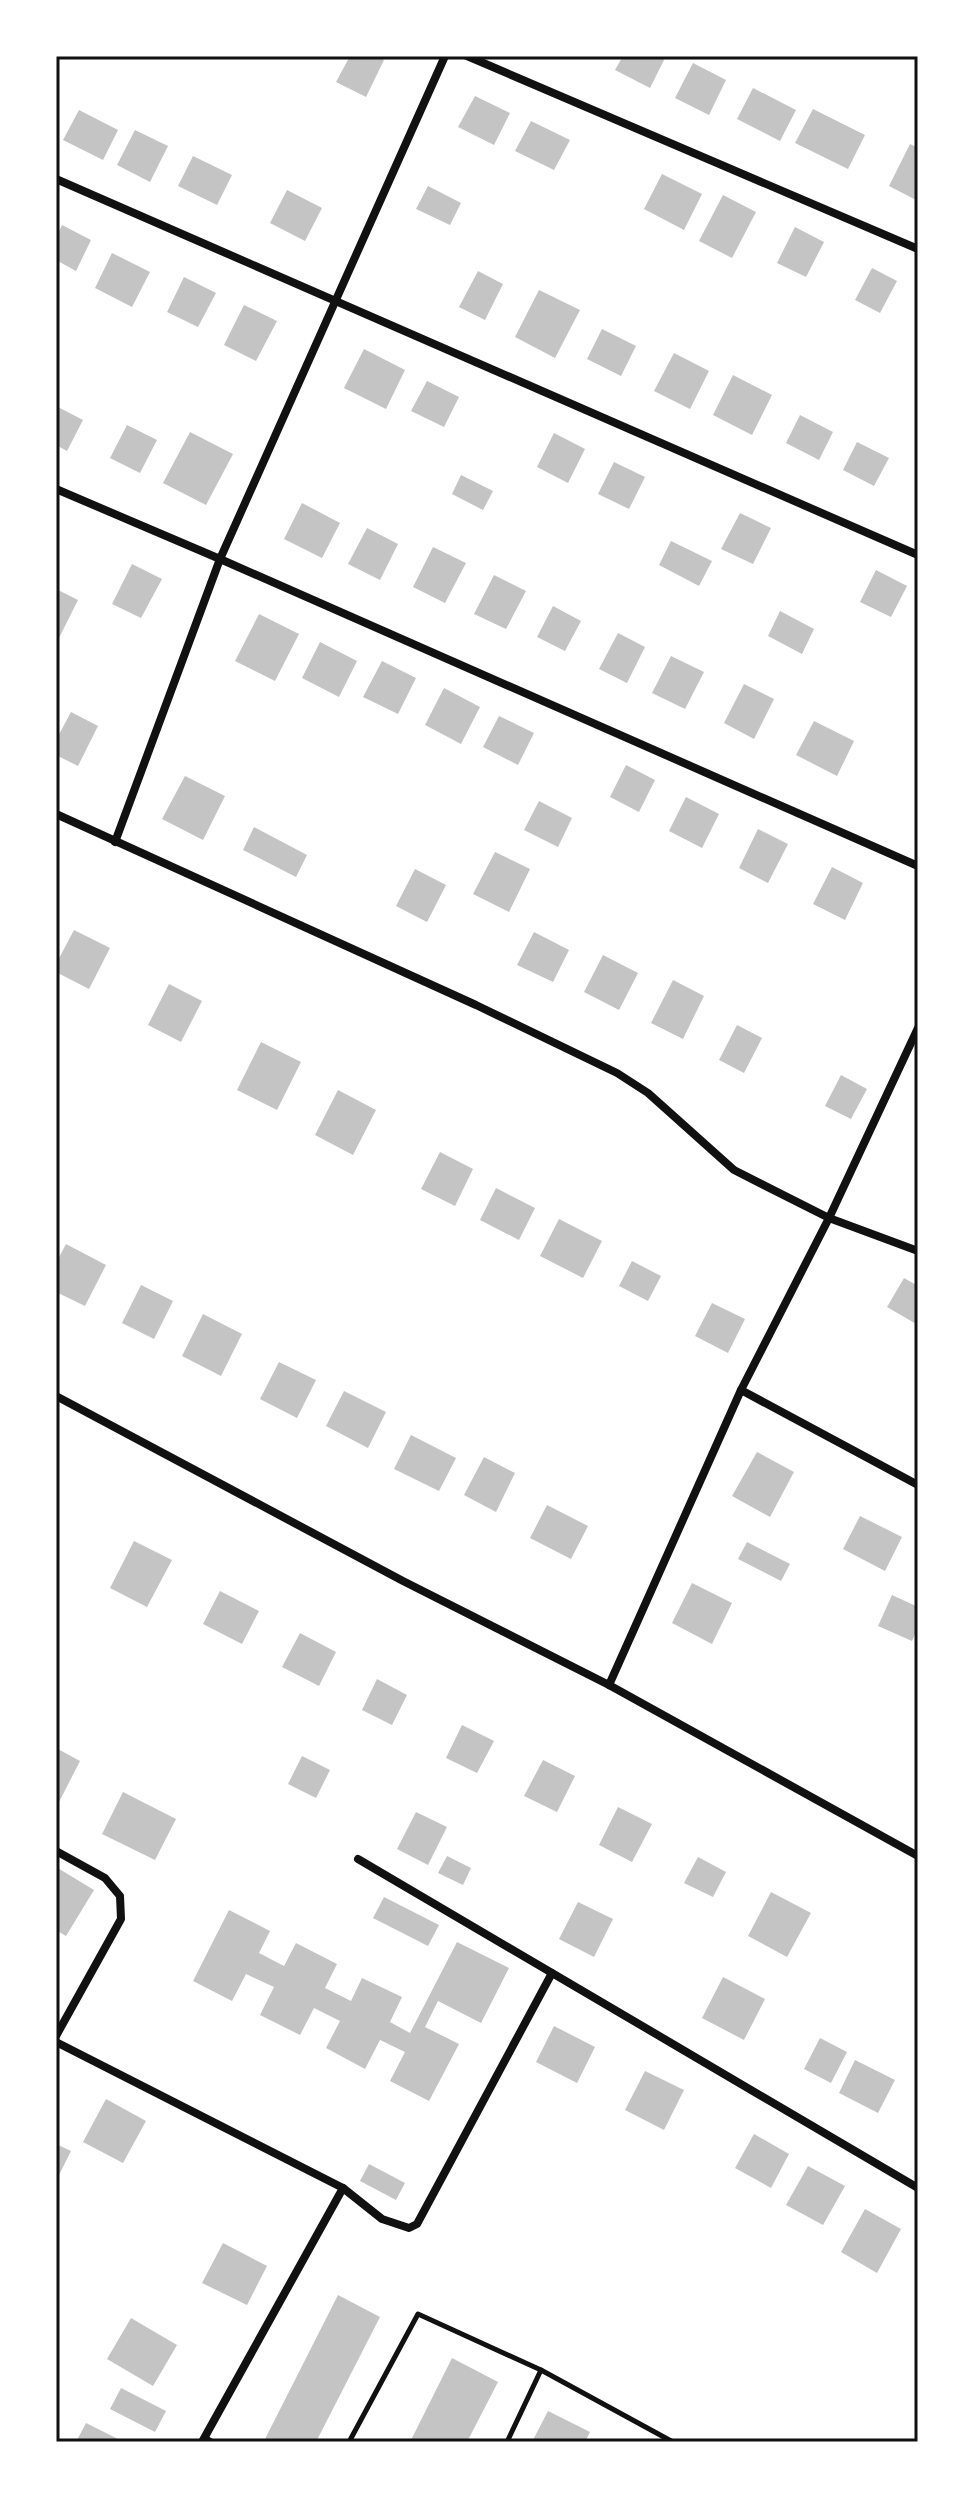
<svg xmlns="http://www.w3.org/2000/svg" width="974" height="2498" font-family="Mulish,sans-serif">
<style>
.building{fill:#c4c4c4}
.lines{fill:none;stroke-linecap:round;stroke-linejoin:round}
.service{stroke:#111;stroke-width:5}
.minor{stroke:#111;stroke-width:8}
.neatline{fill:none;stroke:#111;stroke-width:3}
</style>
<rect width="100%" height="100%" fill="#fff"/>
<g class="building">
<polygon points="350,56 376,56 384,60 366,97 336,82"/>
<polygon points="623,56 666,56 650,88 615,70"/>
<polygon points="693,63 726,80 709,115 675,98"/>
<polygon points="753,88 796,110 780,141 737,119"/>
<polygon points="475,96 510,113 494,145 458,127"/>
<polygon points="813,109 865,135 848,169 795,143"/>
<polygon points="79,110 118,130 103,160 63,140"/>
<polygon points="531,121 570,140 554,170 515,151"/>
<polygon points="135,130 168,146 150,182 117,165"/>
<polygon points="910,144 918,148 918,201 889,186"/>
<polygon points="193,156 232,175 217,205 178,186"/>
<polygon points="662,174 702,194 684,230 644,209"/>
<polygon points="428,186 461,203 450,225 416,209"/>
<polygon points="287,190 322,208 305,241 270,223"/>
<polygon points="723,195 756,212 732,258 699,241"/>
<polygon points="62,225 91,240 76,271 56,260 56,238"/>
<polygon points="795,227 824,242 806,277 777,263"/>
<polygon points="112,253 150,272 132,307 95,288"/>
<polygon points="872,268 897,281 880,313 855,300"/>
<polygon points="478,271 503,284 485,320 459,307"/>
<polygon points="184,277 216,293 198,327 167,312"/>
<polygon points="539,290 580,310 555,358 515,337"/>
<polygon points="244,305 277,321 256,361 224,345"/>
<polygon points="602,329 636,346 621,376 587,359"/>
<polygon points="364,349 405,370 386,409 344,388"/>
<polygon points="674,353 709,371 690,409 654,391"/>
<polygon points="733,375 772,395 752,435 713,415"/>
<polygon points="427,381 459,397 444,427 411,411"/>
<polygon points="56,406 83,420 67,451 56,445"/>
<polygon points="800,415 833,432 819,460 786,443"/>
<polygon points="127,425 157,440 140,473 110,458"/>
<polygon points="190,432 233,454 206,505 163,483"/>
<polygon points="554,433 585,449 568,483 537,467"/>
<polygon points="857,442 889,458 874,486 843,470"/>
<polygon points="614,462 645,477 629,509 598,494"/>
<polygon points="461,475 493,491 483,510 452,494"/>
<polygon points="302,503 340,523 322,558 284,539"/>
<polygon points="740,513 771,528 753,564 721,549"/>
<polygon points="367,528 398,544 380,580 348,564"/>
<polygon points="671,541 712,561 699,586 659,565"/>
<polygon points="433,547 466,563 445,603 413,587"/>
<polygon points="132,564 162,579 141,618 112,604"/>
<polygon points="876,570 907,586 891,617 860,602"/>
<polygon points="494,575 526,591 506,629 474,614"/>
<polygon points="56,589 78,600 56,644"/>
<polygon points="553,606 581,621 565,651 537,637"/>
<polygon points="780,611 814,629 802,654 768,636"/>
<polygon points="259,614 299,634 275,681 235,661"/>
<polygon points="618,633 645,647 627,683 599,669"/>
<polygon points="320,642 357,661 339,697 302,678"/>
<polygon points="671,656 704,672 685,709 652,693"/>
<polygon points="382,661 416,678 398,714 363,697"/>
<polygon points="744,684 774,699 754,739 724,723"/>
<polygon points="444,688 480,707 461,744 425,725"/>
<polygon points="71,712 98,726 78,766 56,755 56,740"/>
<polygon points="499,716 534,733 518,765 483,747"/>
<polygon points="814,721 854,741 837,776 796,755"/>
<polygon points="626,765 655,780 639,812 610,797"/>
<polygon points="185,776 225,796 203,840 162,819"/>
<polygon points="686,797 719,814 702,848 669,831"/>
<polygon points="539,801 572,818 558,847 524,830"/>
<polygon points="254,827 307,855 296,877 243,850"/>
<polygon points="758,829 788,844 768,883 739,868"/>
<polygon points="495,852 530,869 509,912 473,894"/>
<polygon points="832,867 863,883 845,920 813,904"/>
<polygon points="415,869 446,885 427,922 396,906"/>
<polygon points="74,930 110,948 89,989 56,972 56,964"/>
<polygon points="534,932 569,950 553,982 517,965"/>
<polygon points="603,955 638,973 619,1010 584,992"/>
<polygon points="673,980 704,996 683,1039 651,1023"/>
<polygon points="169,984 202,1001 181,1042 148,1025"/>
<polygon points="737,1025 762,1038 744,1073 719,1060"/>
<polygon points="261,1042 301,1062 277,1110 237,1090"/>
<polygon points="841,1075 867,1089 851,1119 825,1106"/>
<polygon points="338,1090 376,1110 353,1155 315,1135"/>
<polygon points="440,1152 473,1169 455,1206 421,1189"/>
<polygon points="496,1188 535,1208 519,1240 480,1220"/>
<polygon points="559,1219 602,1241 583,1278 540,1256"/>
<polygon points="66,1244 106,1265 85,1306 56,1292 56,1263"/>
<polygon points="632,1261 661,1276 648,1301 619,1286"/>
<polygon points="904,1278 918,1286 918,1325 887,1307"/>
<polygon points="141,1285 173,1301 154,1339 122,1323"/>
<polygon points="712,1303 745,1319 728,1353 695,1336"/>
<polygon points="203,1314 242,1334 221,1376 182,1356"/>
<polygon points="279,1362 316,1380 297,1418 260,1399"/>
<polygon points="344,1391 386,1412 368,1448 326,1426"/>
<polygon points="411,1435 456,1458 439,1491 394,1469"/>
<polygon points="757,1452 794,1472 770,1517 732,1496"/>
<polygon points="484,1457 515,1473 496,1512 464,1495"/>
<polygon points="547,1505 588,1526 571,1559 530,1538"/>
<polygon points="860,1516 902,1537 885,1571 843,1549"/>
<polygon points="134,1541 172,1560 147,1607 110,1588"/>
<polygon points="747,1542 790,1564 781,1581 738,1559"/>
<polygon points="692,1583 732,1603 712,1644 672,1623"/>
<polygon points="220,1591 259,1611 242,1644 203,1624"/>
<polygon points="892,1595 918,1607 918,1627 912,1641 878,1626"/>
<polygon points="300,1633 336,1652 319,1686 282,1667"/>
<polygon points="377,1679 407,1695 392,1725 362,1710"/>
<polygon points="462,1725 494,1741 477,1773 446,1758"/>
<polygon points="56,1748 80,1761 59,1802 56,1800"/>
<polygon points="302,1756 330,1770 316,1798 288,1784"/>
<polygon points="543,1760 575,1776 557,1812 524,1796"/>
<polygon points="123,1792 176,1819 155,1860 102,1834"/>
<polygon points="618,1807 652,1824 632,1862 599,1845"/>
<polygon points="416,1812 447,1827 428,1865 397,1849"/>
<polygon points="447,1856 471,1868 463,1885 438,1873"/>
<polygon points="698,1857 726,1872 713,1897 684,1883"/>
<polygon points="56,1867 94,1890 66,1936 56,1930"/>
<polygon points="771,1892 811,1913 787,1957 748,1936"/>
<polygon points="384,1897 439,1925 428,1946 373,1918"/>
<polygon points="578,1902 613,1919 594,1957 559,1939"/>
<polygon points="229,1910 270,1931 259,1953 284,1966 296,1943 337,1964 325,1988 351,2001 362,1978 402,1997 390,2022 410,2033 457,1942 509,1968 481,2023 438,2001 425,2027 459,2044 429,2101 390,2081 405,2052 380,2040 365,2069 326,2048 340,2021 314,2008 300,2035 260,2015 274,1987 246,1974 232,2001 193,1981"/>
<polygon points="723,1977 765,1999 744,2040 702,2018"/>
<polygon points="554,2026 595,2047 577,2083 536,2062"/>
<polygon points="820,2038 847,2052 831,2083 804,2069"/>
<polygon points="855,2060 895,2080 878,2113 839,2093"/>
<polygon points="645,2071 684,2090 664,2130 625,2110"/>
<polygon points="106,2099 146,2121 123,2163 83,2142"/>
<polygon points="754,2134 789,2154 771,2188 735,2168"/>
<polygon points="56,2144 71,2151 56,2181"/>
<polygon points="369,2164 405,2183 396,2200 360,2181"/>
<polygon points="808,2166 845,2186 823,2225 786,2205"/>
<polygon points="865,2209 901,2229 877,2273 841,2252"/>
<polygon points="223,2243 267,2266 247,2305 202,2283"/>
<polygon points="338,2295 380,2317 316,2442 272,2442 265,2439"/>
<polygon points="131,2318 177,2345 153,2386 107,2359"/>
<polygon points="452,2358 498,2382 467,2442 410,2442"/>
<polygon points="121,2388 166,2411 155,2432 110,2409"/>
<polygon points="548,2411 590,2432 585,2442 532,2442"/>
<polygon points="86,2423 124,2442 76,2442"/>
</g>
<g class="lines">
<g class="service">
<polyline points="205,2437 213,2442"/>
<polyline points="349,2442 418,2314 541,2370"/>
<polyline points="507,2442 541,2370 673,2442"/>
</g>
<g class="minor">
<polyline points="467,56 918,249"/>
<polyline points="56,179 918,555"/>
<polyline points="56,489 220,559 918,866"/>
<polyline points="56,814 476,1005 617,1073 648,1093 734,1170 829,1218 918,1251"/>
<polyline points="115,842 220,559 445,56"/>
<polyline points="741,1390 918,1485"/>
<polyline points="56,1396 403,1581 609,1685 918,1856"/>
<polyline points="609,1685 741,1390 829,1218 918,1028"/>
<polyline points="56,1851 105,1878 120,1896 121,1919 56,2036"/>
<polyline points="358,1859 918,2188"/>
<polyline points="56,2042 343,2188 202,2442"/>
<polyline points="343,2188 382,2219 409,2228 417,2224 552,1973"/>
</g>
</g>
<rect width="974" height="2498" fill="none" stroke="#ffffff" stroke-width="116"/>
<rect x="58" y="58" width="858" height="2382" class="neatline"/>
</svg>
